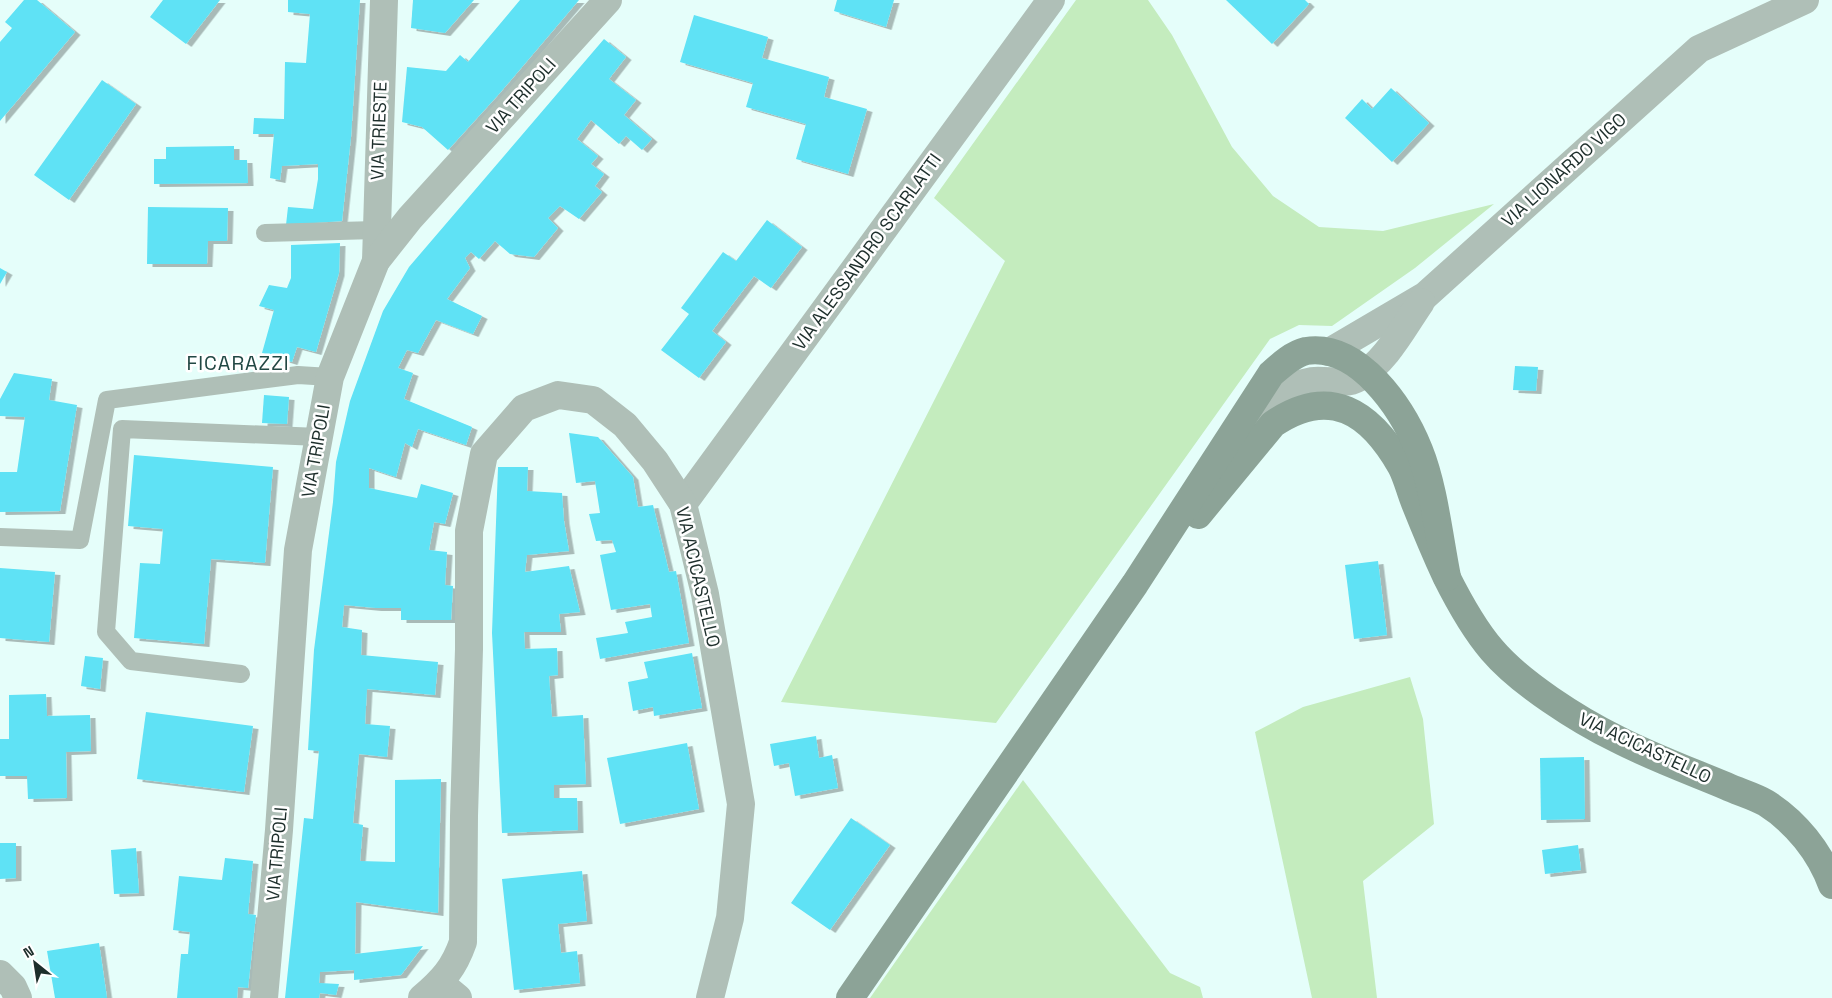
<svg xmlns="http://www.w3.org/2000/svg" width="1832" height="998" font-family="'Space Grotesk',sans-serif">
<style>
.green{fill:#c4ecbe}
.building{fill:#5ee2f5;filter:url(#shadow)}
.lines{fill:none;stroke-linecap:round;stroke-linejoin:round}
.service{stroke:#afbfb7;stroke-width:18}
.minor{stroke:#afbfb7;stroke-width:28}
.tertiary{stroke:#afbfb7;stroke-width:28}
.secondary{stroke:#8ca397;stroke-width:28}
.labels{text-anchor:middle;stroke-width:5;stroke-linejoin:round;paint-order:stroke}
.street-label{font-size:18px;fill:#1d2e2b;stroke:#fff}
.quarter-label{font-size:20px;letter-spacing:1px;fill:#214844;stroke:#fff}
</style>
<defs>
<filter id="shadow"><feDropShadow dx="5.5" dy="3" stdDeviation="0" flood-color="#0004"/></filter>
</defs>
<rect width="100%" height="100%" fill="#e5fefa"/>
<g class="green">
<polygon points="1076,0 1148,0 1172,35 1232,147 1273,196 1319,227 1383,231 1494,204 1415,268 1332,326 1299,325 1270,339 996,723 781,702 1005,261 934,198"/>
<polygon points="1410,677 1423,719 1434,824 1363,881 1377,998 1312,998 1255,732 1303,707"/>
<polygon points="1023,780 1170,973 1200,987 1203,998 870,998"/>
</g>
<g class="building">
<polygon points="24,0 37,0 75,32 0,121 0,42 12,28 5,22"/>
<polygon points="163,0 220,0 186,44 150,17"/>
<polygon points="288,0 360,0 351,137 342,221 286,225 288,207 313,209 318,179 318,164 282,166 280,180 270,178 274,134 253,134 254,118 284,119 285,62 306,63 310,14 288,12"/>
<polygon points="413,0 474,0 445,33 411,28"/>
<polygon points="520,0 579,0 499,94 448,150 422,127 402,122 407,67 446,71 460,55 468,62"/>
<polygon points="837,0 894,0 886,27 834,11"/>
<polygon points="1226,0 1305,0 1309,4 1272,44"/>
<polygon points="694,15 768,37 762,58 829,77 824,97 867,109 848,174 796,159 806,124 746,107 753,83 680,62"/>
<polygon points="604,39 626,57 609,79 636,100 624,115 652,139 642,150 626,136 619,144 591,120 577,139 598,156 591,164 604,174 595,186 602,192 579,219 560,206 548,218 558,228 534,257 510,254 495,241 479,259 471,252 465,258 470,268 447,299 482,316 473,334 436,320 418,353 407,350 398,368 413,373 404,399 472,427 466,445 418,429 412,447 405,443 396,477 369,468 369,488 417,498 421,484 453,493 445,524 434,522 429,550 447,552 445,585 453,586 451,620 401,620 401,608 376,608 344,605 342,627 362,630 361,655 438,662 435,695 367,689 365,724 390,726 387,757 359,754 353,823 363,825 360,861 395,862 395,780 441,779 438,913 356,902 355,954 423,946 401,975 354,980 354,970 320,972 319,983 339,984 336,995 320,993 319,998 285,998 304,818 313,819 319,751 308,750 314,650 333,502 336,462 350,401 383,311 409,267"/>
<polygon points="102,80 136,104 69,200 34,175"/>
<polygon points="1391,88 1429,123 1392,162 1345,118 1362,99 1372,109"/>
<polygon points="234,146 234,160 247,160 248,183 154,184 154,159 166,159 166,147"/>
<polygon points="148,207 228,208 227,241 208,241 207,264 147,264"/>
<polygon points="767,220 802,247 771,288 754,276 712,331 726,342 699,378 661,350 689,314 681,308 723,252 736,261"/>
<polygon points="340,243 339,273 316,352 297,347 292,362 262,353 274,310 259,306 269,285 287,288 291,278 291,245"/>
<polygon points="0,268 7,272 0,284"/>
<polygon points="1515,366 1538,367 1536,391 1513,390"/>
<polygon points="14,373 52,379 49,400 77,405 60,511 0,512 0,472 17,472 25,417 0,416 0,399"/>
<polygon points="264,395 289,397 287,424 262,423"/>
<polygon points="569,433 598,437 633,477 638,507 653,505 669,572 676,571 689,643 600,659 596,638 628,633 625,622 652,617 650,604 611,610 600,555 616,552 612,540 596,541 589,514 600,513 595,481 576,483"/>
<polygon points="134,455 273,467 265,563 211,559 204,644 134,638 140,563 160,564 163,529 128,526"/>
<polygon points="498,467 528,467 527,491 562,493 564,521 569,551 527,555 525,572 569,566 580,612 559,614 561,632 524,632 525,649 557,648 558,675 549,676 552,717 583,715 586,784 554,785 554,798 577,798 578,830 502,833 492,633"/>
<polygon points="1378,561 1387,635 1354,639 1345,565"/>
<polygon points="0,568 55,572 49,642 0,638"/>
<polygon points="692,653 702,708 654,716 653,707 633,711 628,682 648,678 644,662"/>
<polygon points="85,656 103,658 100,689 81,686"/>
<polygon points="46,694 47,716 90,715 91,751 66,752 67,798 28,799 27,776 0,776 0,739 9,739 9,695"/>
<polygon points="146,712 253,726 244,792 137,779"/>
<polygon points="816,736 819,758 832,755 838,788 795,796 789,763 774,766 770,744"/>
<polygon points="687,743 699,809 620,824 607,758"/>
<polygon points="1584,757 1585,819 1541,820 1540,758"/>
<polygon points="851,818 890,845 830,930 791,903"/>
<polygon points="0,843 16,843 16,878 0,879"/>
<polygon points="1578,845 1581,870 1545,874 1542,850"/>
<polygon points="136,848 139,893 114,894 111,850"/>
<polygon points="225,858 253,861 248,914 256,915 248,988 238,987 237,998 177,998 181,954 188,954 190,932 173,930 179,876 222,880"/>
<polygon points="582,871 587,921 558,924 561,953 577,951 580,983 514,990 502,879"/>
<polygon points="99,943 107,998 55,998 47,951"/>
</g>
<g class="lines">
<g class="service">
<polyline points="265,233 376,230"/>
<polyline points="0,537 80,540 107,400 298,375 330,377"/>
<polyline points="241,674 131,661 106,632 122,429 319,437"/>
</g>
<g class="minor">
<polyline points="376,261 384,0"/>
<polyline points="683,504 1051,0"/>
<polyline points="440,983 458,998"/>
</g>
<g class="tertiary">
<polyline points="1329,352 1426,295 1699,49 1805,0"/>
<path d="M 1237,448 C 1254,421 1279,386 1312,381 C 1327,379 1344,386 1358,378 C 1386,362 1403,328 1421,302"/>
<polyline points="0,974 13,987 18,998"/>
<polyline points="264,998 279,830 298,550 330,377 376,261 410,218 608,0"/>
<path d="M 422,998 C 443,980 454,968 463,942 L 464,816 L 469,649 L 469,531 L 484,454 L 524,408 L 558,395 L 593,400 L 625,425 L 655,461 L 683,504 L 705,594 L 741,804 L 730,918 L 710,998"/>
</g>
<g class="secondary">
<path d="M 1198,515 L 1273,424 C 1330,385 1370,412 1401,466 C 1407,477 1410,491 1415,503 C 1425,528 1435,552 1446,576 C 1459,602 1473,628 1492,650 C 1520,683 1578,720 1617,739 C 1652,757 1690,771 1726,786 C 1739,792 1754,796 1766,803 C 1796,822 1820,852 1832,885"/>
<path d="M 850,998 L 1135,584 L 1271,374 C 1281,365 1293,354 1306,351 C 1359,343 1402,408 1419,450 C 1434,487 1439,537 1447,577"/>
</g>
</g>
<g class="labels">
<g class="street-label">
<text transform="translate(521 96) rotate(-48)" y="6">VIA TRIPOLI</text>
<text transform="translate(379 131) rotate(-88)" y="6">VIA TRIESTE</text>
<text transform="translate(1564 170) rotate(-42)" y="6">VIA LIONARDO VIGO</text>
<text transform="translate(867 252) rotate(-54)" y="6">VIA ALESSANDRO SCARLATTI</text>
<text transform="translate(316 451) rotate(-80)" y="6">VIA TRIPOLI</text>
<text transform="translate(698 577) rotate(77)" y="6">VIA ACICASTELLO</text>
<text transform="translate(1645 748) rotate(25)" y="6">VIA ACICASTELLO</text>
<text transform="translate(277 854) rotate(-85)" y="6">VIA TRIPOLI</text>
</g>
<g class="quarter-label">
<text x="238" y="370">FICARAZZI</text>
</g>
</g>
<g transform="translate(35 963) rotate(330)" stroke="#ffffff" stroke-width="4" paint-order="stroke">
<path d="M0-4L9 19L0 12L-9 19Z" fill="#1d2e2b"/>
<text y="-8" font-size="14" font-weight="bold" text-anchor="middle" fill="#1d2e2b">N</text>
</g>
</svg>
